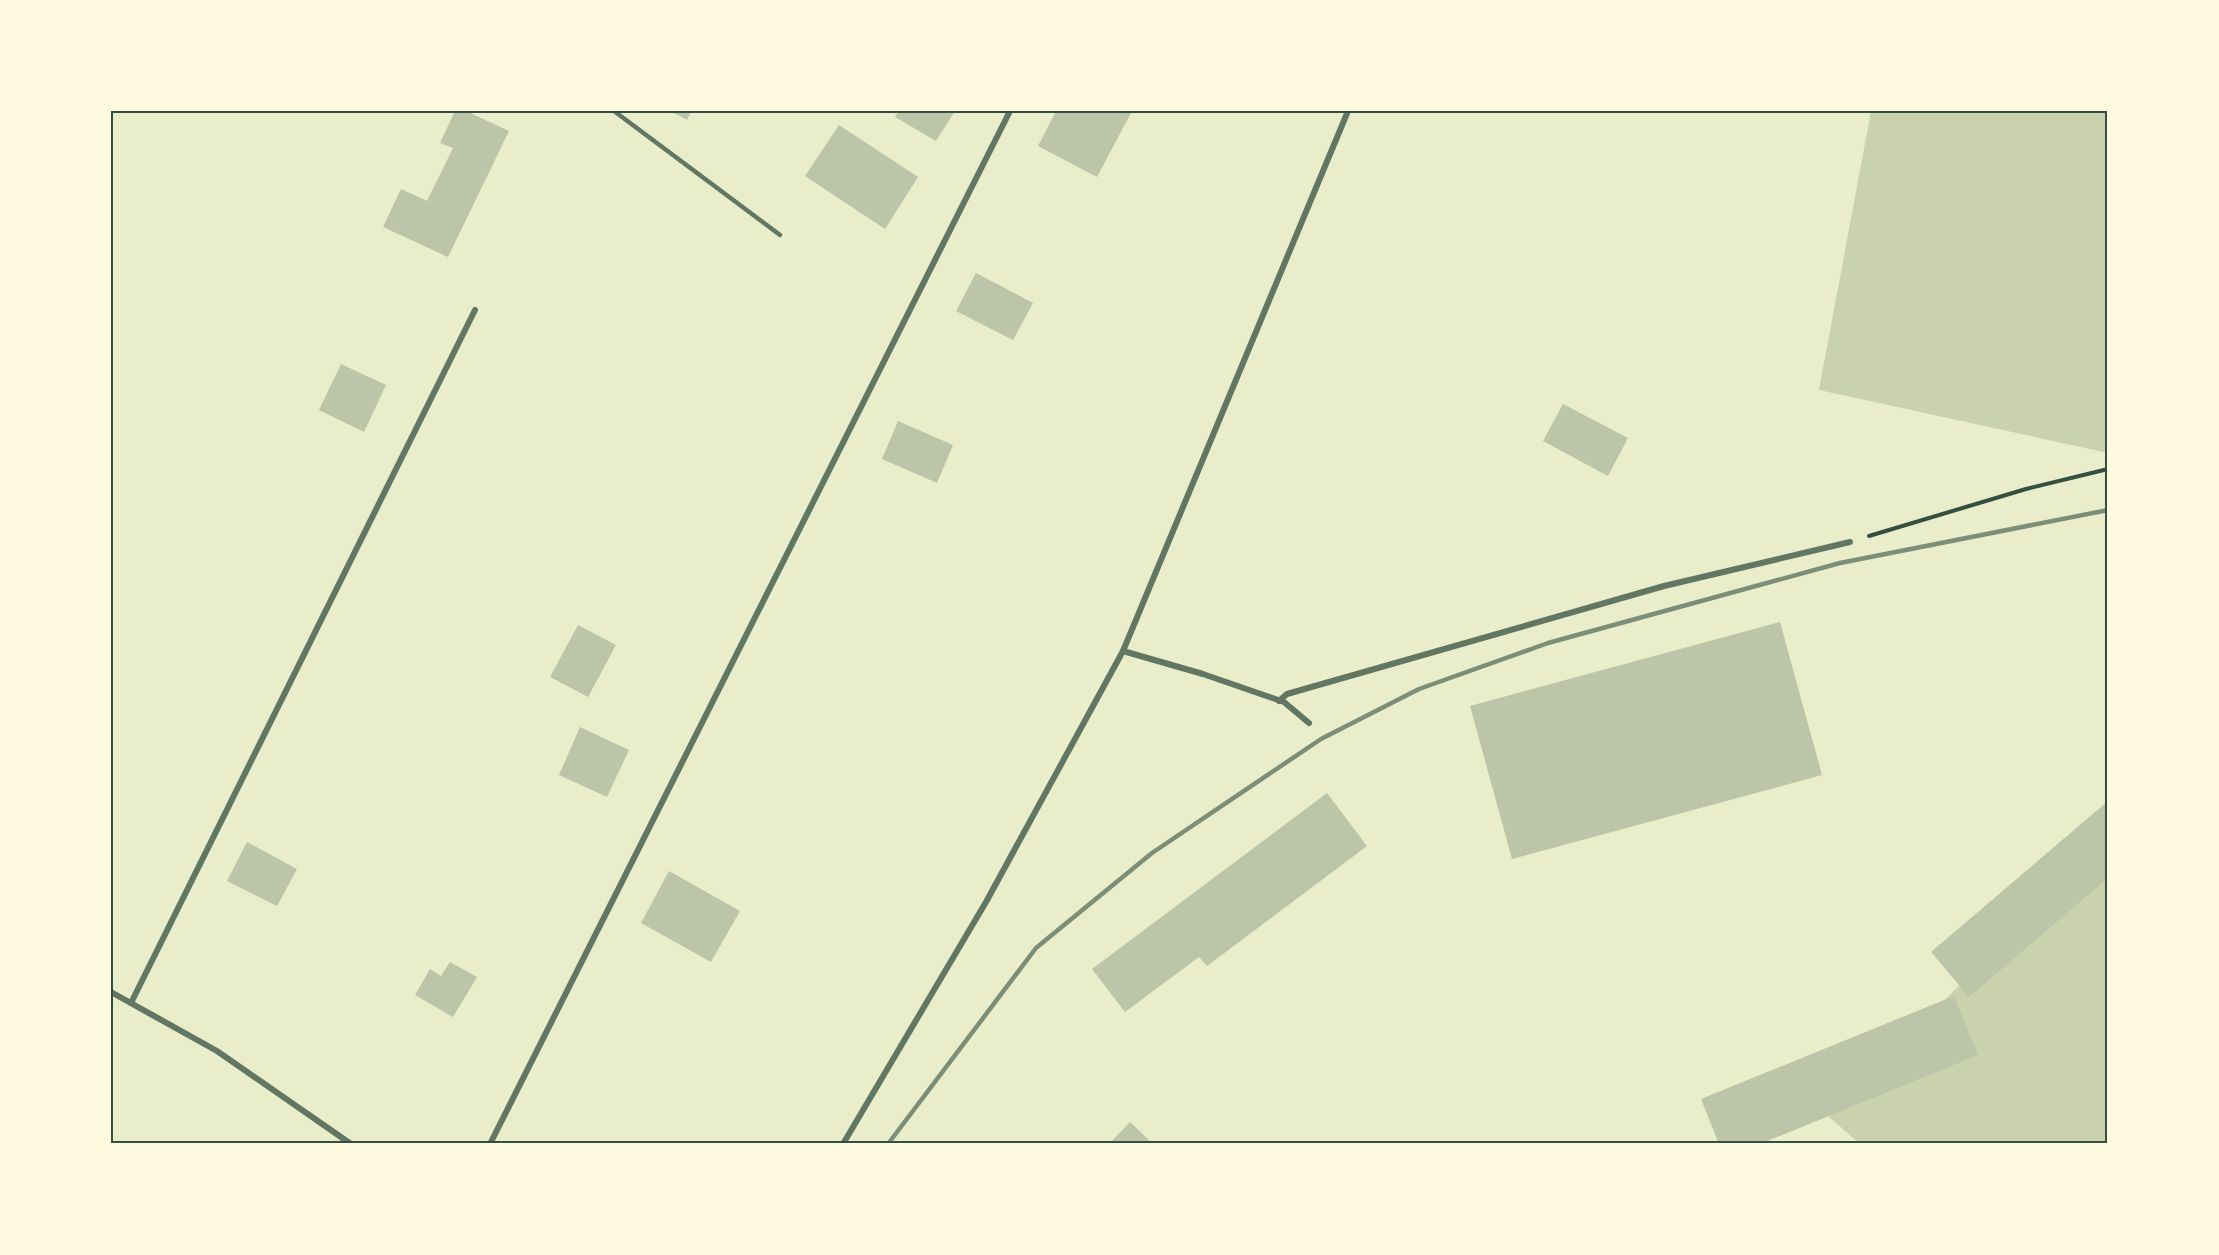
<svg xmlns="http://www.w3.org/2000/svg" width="2219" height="1255" font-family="'PT Sans Narrow',sans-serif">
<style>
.green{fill:#cad2ad}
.building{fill:#bcc5a7}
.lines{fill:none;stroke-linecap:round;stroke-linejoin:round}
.path{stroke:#344e41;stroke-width:4}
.service{stroke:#617663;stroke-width:4.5}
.minor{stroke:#617663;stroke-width:6}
.rail{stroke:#7c8e77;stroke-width:4.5}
.neatline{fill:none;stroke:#344e41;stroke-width:2}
</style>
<rect width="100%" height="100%" fill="#e9edc9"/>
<g class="green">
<polygon points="1871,111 2108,111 2108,453 1819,390"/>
<polygon points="2108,840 2108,1144 1860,1144 1827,1115"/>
</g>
<g class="building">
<polygon points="455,111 466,111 509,131 448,257 383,227 401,189 427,201 453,148 440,143"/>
<polygon points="670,111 691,111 687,120"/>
<polygon points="899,111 955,111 936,141 895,117"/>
<polygon points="1056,111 1132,111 1097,177 1038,146"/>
<polygon points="839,125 918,177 885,229 805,176"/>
<polygon points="976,273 1033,303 1013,340 956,311"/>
<polygon points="341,364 386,385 364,432 319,410"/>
<polygon points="1563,404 1628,438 1608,476 1543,441"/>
<polygon points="898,421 953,445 937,483 882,459"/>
<polygon points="1780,622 1822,775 1512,859 1470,706"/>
<polygon points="578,625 616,645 588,697 550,677"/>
<polygon points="580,727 629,750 607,797 559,775"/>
<polygon points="1327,793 1367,846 1207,966 1199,957 1125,1012 1092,969"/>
<polygon points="2108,801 2108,878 1969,997 1931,952"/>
<polygon points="247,842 297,869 277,906 227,881"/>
<polygon points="669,871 740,911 711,962 641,923"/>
<polygon points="450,962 477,977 453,1017 415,995 430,969 441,976"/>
<polygon points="1954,996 1978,1055 1760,1144 1719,1144 1701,1099"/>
<polygon points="1130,1122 1153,1144 1109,1144"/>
</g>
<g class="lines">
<polyline class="path" points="1869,536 2026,489 2108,469"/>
<polyline class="service" points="614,111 780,235"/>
<g class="minor">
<polyline points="1123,651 1203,674 1284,702 1309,723"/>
<polyline points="1279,701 1287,694 1664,586 1850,542"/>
<polyline points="111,992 217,1051 351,1144"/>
<polyline points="131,1003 475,310"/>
<polyline points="490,1144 1010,111"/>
<polyline points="843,1144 986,902 1123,651 1348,111"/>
</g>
<polyline class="rail" points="888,1144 1036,948 1152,853 1321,739 1419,689 1548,643 1840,563 2108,510"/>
</g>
<rect width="2219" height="1255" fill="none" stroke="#fefae0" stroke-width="225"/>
<rect x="112" y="112" width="1994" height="1030" class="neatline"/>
</svg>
